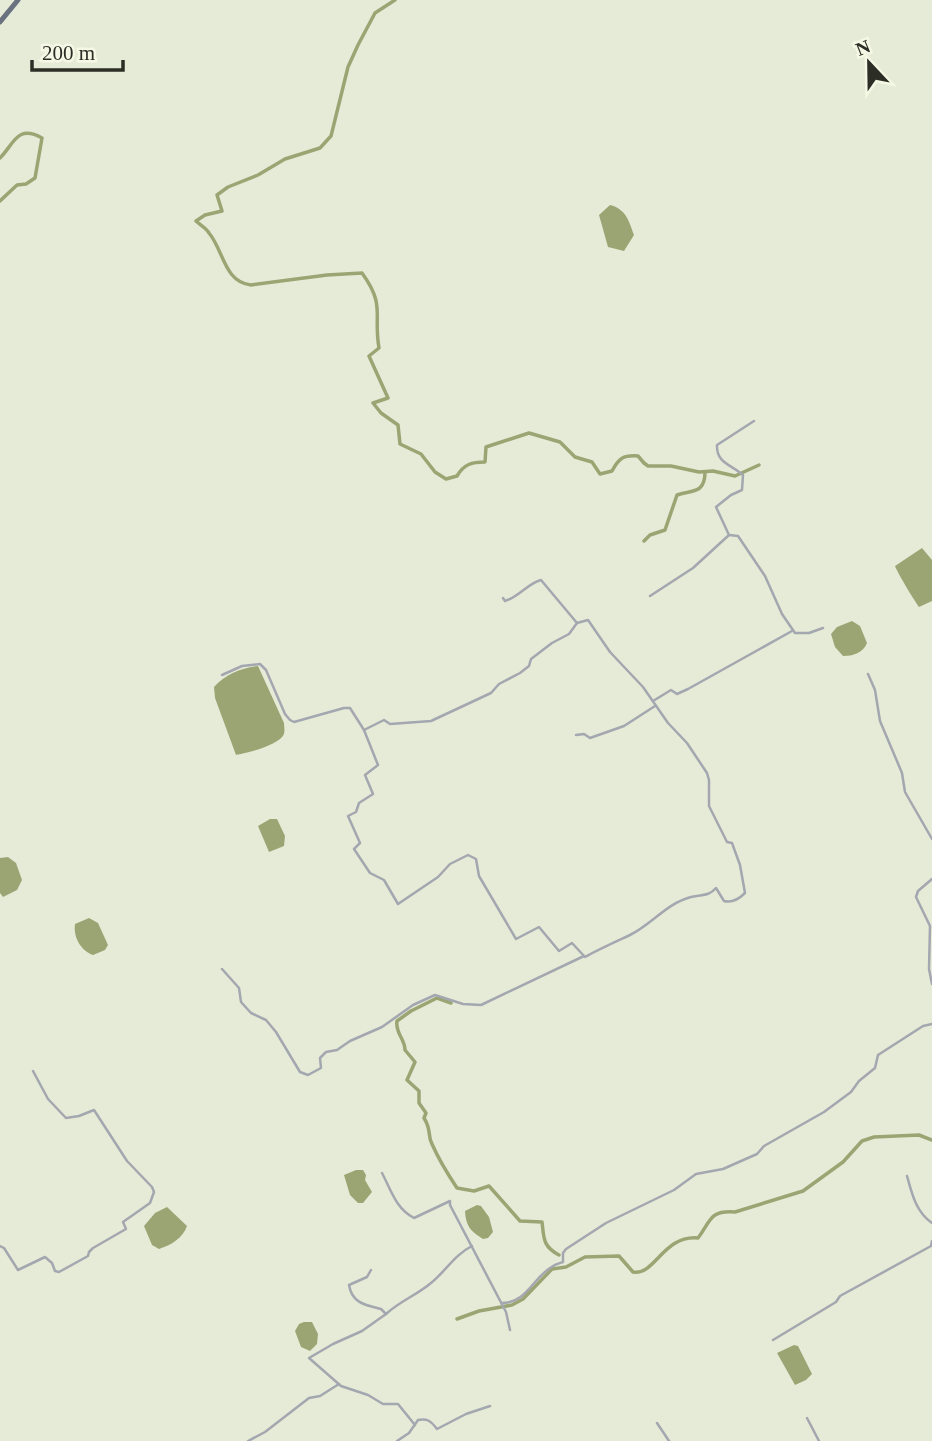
<svg xmlns="http://www.w3.org/2000/svg" width="932" height="1441" font-family="'Times New Roman',serif">
<style>
.water{fill:#9ba574}
.lines{fill:none;stroke-linecap:round;stroke-linejoin:round}
.canal{stroke:#9ba574;stroke-width:3.5}
.street{stroke:#a3a7af;stroke-width:2.5}
.primary{stroke:#6a717f;stroke-width:5}
</style>
<rect width="100%" height="100%" fill="#e6ebd7"/>
<g class="water">
<path d="M 610,205 C 626,209 629,221 634,235 L 624,251 L 608,247 L 599,215 Z"/>
<path d="M 922,548 L 932,560 L 932,601 L 919,607 C 915,602 897,572 895,566 Z"/>
<path d="M 852,621 L 860,626 L 867,643 C 863,653 853,656 843,656 L 835,647 L 831,634 L 837,627 Z"/>
<path d="M 258,666 L 284,723 C 284,726 285,731 284,734 C 280,745 247,753 236,755 L 215,698 L 214,687 C 226,674 241,668 258,666 Z"/>
<polygon points="270,819 277,819 285,836 284,846 269,852 258,826"/>
<polygon points="8,857 16,863 22,880 17,890 3,897 0,893 0,858"/>
<path d="M 89,918 L 98,923 L 108,945 L 105,950 L 93,955 C 81,951 73,937 75,924 Z"/>
<polygon points="356,1170 363,1170 366,1175 365,1180 372,1192 363,1203 358,1203 350,1195 344,1175"/>
<path d="M 477,1205 L 481,1206 L 489,1217 L 493,1232 L 488,1238 L 483,1239 C 470,1231 466,1226 465,1211 Z"/>
<path d="M 167,1207 L 187,1226 C 183,1238 171,1245 159,1249 L 152,1245 L 144,1226 L 155,1213 Z"/>
<polygon points="304,1322 312,1322 318,1334 317,1344 310,1351 301,1347 295,1331 299,1324"/>
<polygon points="794,1345 798,1346 812,1374 806,1380 795,1385 777,1353"/>
</g>
<g class="lines">
<g class="canal">
<path d="M 395,0 L 375,13 L 358,45 L 348,67 L 331,136 L 320,148 L 285,159 L 258,175 L 228,187 L 217,195 L 222,211 L 205,215 L 196,221 C 200,225 206,228 209,233 C 224,251 224,282 251,285 L 327,275 L 362,273 C 386,306 373,314 379,348 L 369,356 L 388,398 L 373,403 L 381,413 L 398,425 L 400,444 L 421,454 L 435,472 L 446,479 L 457,476 C 464,464 472,462 485,462 L 486,447 L 529,433 L 560,442 L 575,457 L 592,462 L 600,474 L 612,471 C 619,458 623,455 638,456 L 644,463"/>
<path d="M 0,158 C 14,144 17,124 42,138 L 35,178 L 26,184 L 17,185 L 0,201"/>
<polyline points="644,463 648,466 671,466 699,472 713,471 735,476 759,465"/>
<path d="M 644,541 L 650,535 L 665,530 L 677,495 C 692,490 705,494 705,472"/>
<path d="M 451,1003 L 437,998 L 411,1011 L 397,1021 C 395,1033 405,1039 405,1050 L 415,1062 L 407,1080 L 419,1091 L 419,1103 L 426,1113 L 424,1118 C 432,1131 427,1134 432,1144 C 439,1160 447,1173 457,1188 L 474,1191 L 489,1186 L 520,1221 L 542,1222 C 544,1237 542,1246 559,1255"/>
<path d="M 457,1319 L 479,1311 L 512,1305 L 523,1299 L 552,1269 L 566,1267 L 585,1257 L 619,1256 L 633,1272 C 655,1276 663,1235 698,1238 C 711,1221 709,1210 735,1212 L 803,1191 L 843,1162 L 862,1141 L 874,1137 L 919,1135 L 932,1140"/>
</g>
<g class="street">
<polyline points="729,535 738,536 765,576 782,614 795,633 809,633 823,628"/>
<path d="M 650,596 L 693,568 L 729,535 L 716,507 L 731,495 L 742,490 L 743,475 C 732,465 716,463 717,445 L 754,421"/>
<polyline points="868,674 875,690 880,721 902,773 905,792 932,839"/>
<path d="M 222,675 L 242,666 L 260,664 L 266,670 L 285,714 L 290,720 L 294,722 L 344,708 L 350,708 L 364,730 L 384,720 L 390,724 L 431,721 L 491,693 L 499,684 L 520,673 L 529,666 L 531,659 L 552,643 L 569,634 L 577,623 L 541,580 C 528,583 519,597 505,601 L 503,598"/>
<polyline points="653,701 671,690 677,694 688,689 792,631"/>
<path d="M 364,730 L 378,765 L 365,775 L 373,794 L 359,803 L 356,812 L 348,816 L 360,843 L 354,849 L 370,873 L 384,880 L 398,904 L 438,877 L 450,864 L 468,855 L 476,859 L 479,876 L 516,939 L 539,927 L 559,951 L 572,943 L 585,957 C 599,949 615,942 630,935 C 651,925 667,903 691,897 C 702,894 708,897 716,888 L 724,901 C 732,903 739,899 745,893 L 740,865 L 732,843 L 727,842 L 709,806 L 709,780 L 707,773 L 687,743 L 668,723 L 643,687 L 610,652 L 588,620 L 577,623"/>
<polyline points="576,735 584,734 590,738 624,726 655,706"/>
<polyline points="932,879 918,891 916,897 930,926 929,969 932,984"/>
<polyline points="222,969 239,988 241,1002 251,1013 266,1020 276,1032 300,1072 308,1075 321,1068 320,1058 326,1052 337,1050 350,1041 382,1027 413,1005 435,995 463,1004 481,1005 584,956"/>
<path d="M 382,1173 C 391,1190 396,1209 414,1218 L 450,1201 L 450,1205 L 506,1312 L 510,1330"/>
<path d="M 907,1176 C 912,1194 916,1212 932,1223"/>
<polyline points="0,1246 4,1248 18,1270 45,1257 52,1263 55,1271 59,1272 88,1256 89,1252 93,1248 126,1229 123,1222 150,1203 154,1192 152,1187 127,1161 94,1110 79,1116 66,1118 48,1099 33,1071"/>
<path d="M 371,1270 L 367,1277 L 349,1285 C 352,1303 365,1305 381,1309 L 386,1314 C 400,1301 417,1295 431,1283 C 446,1271 454,1255 472,1246"/>
<path d="M 502,1303 C 527,1303 533,1277 553,1266 C 556,1264 560,1263 563,1262 L 563,1253 L 566,1249 L 606,1223 L 674,1190 L 696,1174 L 723,1169 L 757,1154 L 764,1146 L 824,1112 L 851,1092 L 859,1081 L 875,1068 L 878,1055 L 923,1026 L 932,1024"/>
<polyline points="386,1314 362,1331 333,1344 309,1358 341,1386 368,1395 383,1404 398,1404 415,1425"/>
<polyline points="773,1340 836,1302 840,1296 931,1246 932,1241"/>
<polyline points="807,1418 819,1441"/>
<polyline points="657,1423 669,1441"/>
<polyline points="248,1441 265,1432 309,1398 320,1396 339,1384"/>
<path d="M 397,1441 L 409,1433 L 418,1420 C 427,1418 431,1421 437,1429 L 466,1414 L 490,1406"/>
</g>
<polyline class="primary" points="0,22 18,0"/>
</g>
<g transform="translate(869 63) rotate(338)" stroke="#f4f8e4" stroke-width="5" paint-order="stroke">
<path d="M0-5L12 26L0 18L-12 26Z" fill="#2c2e26"/>
<text y="-10" font-size="19" font-weight="bold" text-anchor="middle" fill="#2c2e26">N</text>
</g>
<path d="M32 60v10h91v-10" fill="none" stroke="#2c2e26" stroke-width="3.5"/>
<text x="42" y="60" font-size="21" fill="#2c2e26" stroke="#f4f8e4" stroke-width="5" paint-order="stroke">200 m</text>
</svg>
